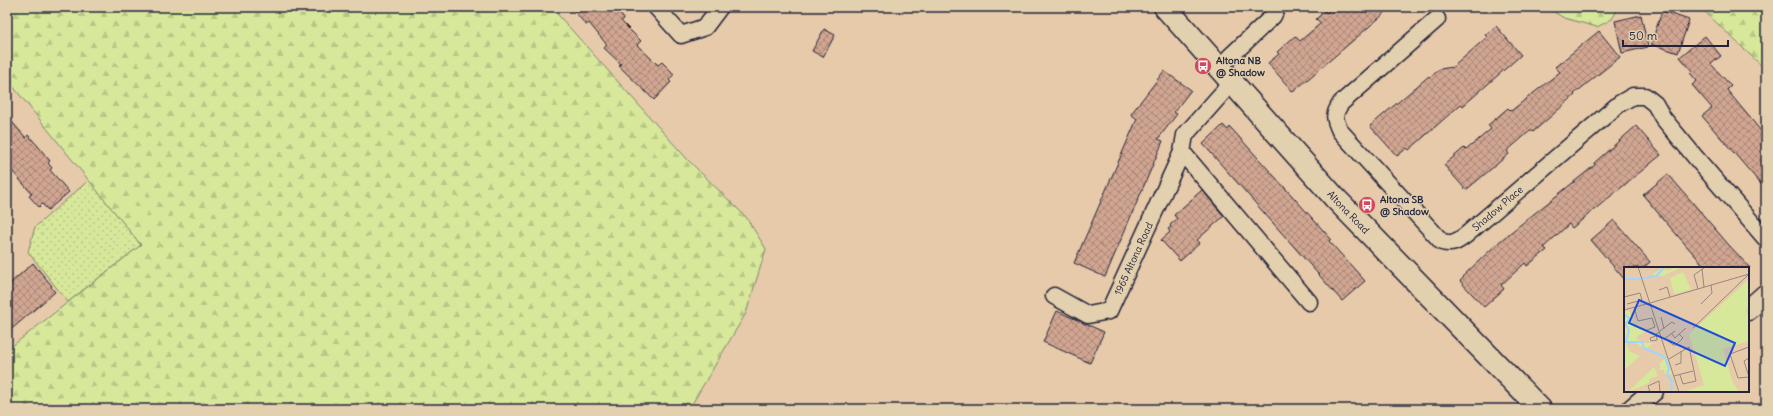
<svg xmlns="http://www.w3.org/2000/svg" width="1773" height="416" font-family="Delius,sans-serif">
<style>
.grass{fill:url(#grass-dots);stroke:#7c856b}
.forest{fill:url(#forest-firs);stroke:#7c856b}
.building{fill:url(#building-cross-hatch);stroke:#22223b}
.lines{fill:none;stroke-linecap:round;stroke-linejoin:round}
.minor-casing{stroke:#22223b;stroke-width:19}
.tertiary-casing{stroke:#22223b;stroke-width:23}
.secondary-casing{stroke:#22223b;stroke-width:25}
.minor{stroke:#e3d0ae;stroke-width:16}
.tertiary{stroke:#e3d0ae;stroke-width:20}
.secondary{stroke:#e3d0ae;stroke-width:22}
.labels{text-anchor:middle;stroke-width:3;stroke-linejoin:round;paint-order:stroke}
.poi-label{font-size:10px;font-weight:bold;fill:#22223b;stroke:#e3d0ae;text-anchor:start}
.street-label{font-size:10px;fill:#22223b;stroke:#e3d0ae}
.inset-river{fill:none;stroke:#9ed6fe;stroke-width:2}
.inset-road{fill:none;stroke:#98877e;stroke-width:1}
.view{fill:#1d4ed8;fill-opacity:0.15;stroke:#1d4ed8;stroke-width:2}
.inset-edge{fill:none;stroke:#22223b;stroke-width:2}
</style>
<defs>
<pattern id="grass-dots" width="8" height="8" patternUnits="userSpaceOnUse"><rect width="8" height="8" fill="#d7e89b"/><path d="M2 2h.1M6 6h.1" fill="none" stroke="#b8c786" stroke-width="1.8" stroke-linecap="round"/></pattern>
<pattern id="forest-firs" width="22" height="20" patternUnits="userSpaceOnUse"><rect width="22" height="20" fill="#d7e89b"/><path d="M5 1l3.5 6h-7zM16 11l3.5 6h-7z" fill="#b8c786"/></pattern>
<pattern id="building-cross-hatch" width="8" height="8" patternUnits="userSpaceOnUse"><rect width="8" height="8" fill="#d1a691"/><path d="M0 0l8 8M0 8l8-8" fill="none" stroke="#a98778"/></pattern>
</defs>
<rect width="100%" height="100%" fill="#e6caaa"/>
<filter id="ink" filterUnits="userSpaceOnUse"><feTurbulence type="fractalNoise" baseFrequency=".025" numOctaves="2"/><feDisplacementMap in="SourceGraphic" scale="8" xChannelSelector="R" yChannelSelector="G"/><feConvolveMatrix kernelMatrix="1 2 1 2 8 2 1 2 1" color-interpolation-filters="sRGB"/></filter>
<g filter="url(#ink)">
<polygon class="grass" points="89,180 141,245 68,302 28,252 35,227"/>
<g class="forest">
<polygon points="7,7 551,7 688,160 746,217 766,249 746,313 689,409 7,409 7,350 141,245 7,79"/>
<polygon points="1546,7 1619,7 1612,19 1597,27 1564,18"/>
<polygon points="1700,7 1766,7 1766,70 1762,66"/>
</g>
<g class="building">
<polygon points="571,7 615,7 624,19 621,21 641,41 637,45 658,65 662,62 674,74 669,80 671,82 654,100 619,66 621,64 604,48 607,45 589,23 586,25"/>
<polygon points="1333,7 1379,7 1385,13 1293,92 1268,63 1279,54 1277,52 1295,36 1300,41 1321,23 1316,19 1325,11 1327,13"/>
<polygon points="1662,11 1689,20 1678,53 1651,44"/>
<polygon points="1641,15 1648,47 1622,53 1615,21"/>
<polygon points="1496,26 1521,55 1463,106 1461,104 1409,150 1407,148 1397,156 1370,126 1429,76 1430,77 1440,69 1453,67 1487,37 1485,35"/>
<polygon points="824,29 835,35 823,57 812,51"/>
<polygon points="1599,31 1620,57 1574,94 1575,95 1533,132 1531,130 1507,151 1509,154 1466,190 1444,165 1464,148 1466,150 1491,129 1488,125 1508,108 1511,111 1560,72 1555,67"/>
<polygon points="1705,36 1721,56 1711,64 1731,86 1727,90 1766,137 1766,190 1702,116 1712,108 1692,85 1697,81 1690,73 1692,71 1680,57"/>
<polygon points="1164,71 1191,90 1174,112 1177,114 1158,139 1163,141 1105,277 1074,263 1137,119 1131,114"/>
<polygon points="7,116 26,138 28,135 38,146 50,161 48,163 52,168 50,170 69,192 48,210 42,204 39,207 29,196 32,194 7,165"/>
<polygon points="1223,125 1228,130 1230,127 1331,239 1329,241 1365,281 1342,301 1203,144"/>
<polygon points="1636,126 1661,155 1572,228 1569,224 1544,247 1547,250 1527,266 1525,263 1501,285 1504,289 1484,307 1460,281 1464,277 1463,276 1500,241 1595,165 1594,163"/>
<polygon points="1668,174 1728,244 1750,268 1706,268 1663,219 1643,195"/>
<polygon points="1202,190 1224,216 1197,240 1200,243 1180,261 1161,240 1170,232 1168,229 1171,227 1170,225 1177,219 1174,215"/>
<polygon points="1614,220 1650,262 1643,268 1625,268 1625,280 1591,240"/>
<polygon points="33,263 52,286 51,287 55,292 7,333 7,286"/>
<polygon points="1057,311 1104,332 1090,363 1043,342"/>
</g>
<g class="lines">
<defs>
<g id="minor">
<polyline points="656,7 681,35 705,27 720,7"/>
<path id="s1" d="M 1437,19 L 1341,103 C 1333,115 1334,118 1340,131 L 1442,242 C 1452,245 1457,242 1466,235 L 1619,104 L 1633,96 L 1645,96 L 1655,104 L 1663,118 L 1696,158 L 1766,239"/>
<polyline points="1219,67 1273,16 1277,7"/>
<polyline points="1182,152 1309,302"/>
<path id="s2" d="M 1054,296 L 1088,315 L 1109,311 L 1182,152 L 1185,135 L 1232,82"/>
</g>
<g id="tertiary">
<polyline points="1748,310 1766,294"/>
<polyline points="1632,409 1653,391"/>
</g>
<g id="secondary">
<path id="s3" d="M 1165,7 L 1335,198 L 1540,409"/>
</g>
</defs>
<use href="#minor" class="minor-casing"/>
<use href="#tertiary" class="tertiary-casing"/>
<use href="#secondary" class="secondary-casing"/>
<use href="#minor" class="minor"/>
<use href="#tertiary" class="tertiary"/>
<use href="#secondary" class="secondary"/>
</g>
</g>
<defs>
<symbol id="bus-disc" viewBox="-11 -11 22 22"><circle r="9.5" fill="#d1495b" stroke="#e3d0ae"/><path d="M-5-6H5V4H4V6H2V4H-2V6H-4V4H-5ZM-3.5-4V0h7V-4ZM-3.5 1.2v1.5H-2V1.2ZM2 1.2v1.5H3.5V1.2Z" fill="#fff"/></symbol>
</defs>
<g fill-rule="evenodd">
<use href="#bus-disc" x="1193" y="56" width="20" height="20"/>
<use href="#bus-disc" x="1357" y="195" width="20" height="20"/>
</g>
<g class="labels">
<g class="poi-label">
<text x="1216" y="64">Altona NB<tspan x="1216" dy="12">@ Shadow</tspan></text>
<text x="1380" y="203">Altona SB<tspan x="1380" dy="12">@ Shadow</tspan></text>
</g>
<g class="street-label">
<text dy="4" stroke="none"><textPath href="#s1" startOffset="376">Shadow Place</textPath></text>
<text dy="4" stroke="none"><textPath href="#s3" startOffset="275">Altona Road</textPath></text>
<text dy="4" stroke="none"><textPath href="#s2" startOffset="118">1965 Altona Road</textPath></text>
</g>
</g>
<g transform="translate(1624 267)">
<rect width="125" height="125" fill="#e6caaa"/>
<path d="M 50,0 L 58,0 L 39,9 L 28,8 L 36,2 L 46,3 ZM 59,5 L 67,22 L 50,27 L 46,11 ZM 125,12 L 125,42 L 122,42 L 125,53 L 125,74 L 99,82 L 108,113 L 115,125 L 60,125 L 80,118 L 65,67 ZM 3,44 L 6,45 L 10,61 L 15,58 L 21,65 L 13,69 L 13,72 L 20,76 L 30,76 L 21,82 L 12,76 L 2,75 L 5,84 L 16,89 L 0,103 L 0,45 ZM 42,90 L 48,107 L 41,107 L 40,103 L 34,103 L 37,100 L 35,97 ZM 30,100 L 34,109 L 25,112 L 25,116 L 4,125 Z" fill="#d7e89b"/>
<path class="inset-river" d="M 20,11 L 32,9 L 39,2M 0,12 L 17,12M 0,47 L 6,52 L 1,57 L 5,63 L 2,75 L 18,75 L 20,81 L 41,90 L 45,102 L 43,108 L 48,114 L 47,125"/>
<path class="inset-road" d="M 14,0 L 55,125M 78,2 L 80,20M 74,22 L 70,8 L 81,0M 35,23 L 43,20 L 46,30M 0,30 L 16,26 L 18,33 L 3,37M 26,36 L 125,7M 77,37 L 88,26 L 87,18M 10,40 L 14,54 L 28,51 L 31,60 L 23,63M 0,43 L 26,36M 37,50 L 40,62M 69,61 L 124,8M 36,64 L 48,55 L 51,57M 48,67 L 51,71 L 62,61M 32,69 L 26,71 L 27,74 L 33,73 L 33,72 L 32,67 L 36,65M 40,72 L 51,64M 42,72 L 49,78 L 52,78 L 59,71 L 55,67M 125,80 L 106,87 L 114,111 L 125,110M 45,92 L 65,80 L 72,114 L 59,117 L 56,108M 51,98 L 57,96 L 57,84M 50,109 L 69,104M 125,110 L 120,94 L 125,91M 26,125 L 24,119 L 35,114 L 36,125"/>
<path class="view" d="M 15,33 L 111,76 L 101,99 L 5,56 Z"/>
<rect width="125" height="125" class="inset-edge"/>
</g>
<rect width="1773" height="416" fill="none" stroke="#e3d0ae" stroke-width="24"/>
<rect x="12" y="12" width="1749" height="392" fill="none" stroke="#22223b" stroke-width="1.5" filter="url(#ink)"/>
<path d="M1623 40v6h105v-6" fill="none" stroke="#22223b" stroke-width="2"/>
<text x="1629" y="40" font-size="12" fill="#22223b" stroke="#e3d0ae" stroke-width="3" paint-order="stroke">50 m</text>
</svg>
